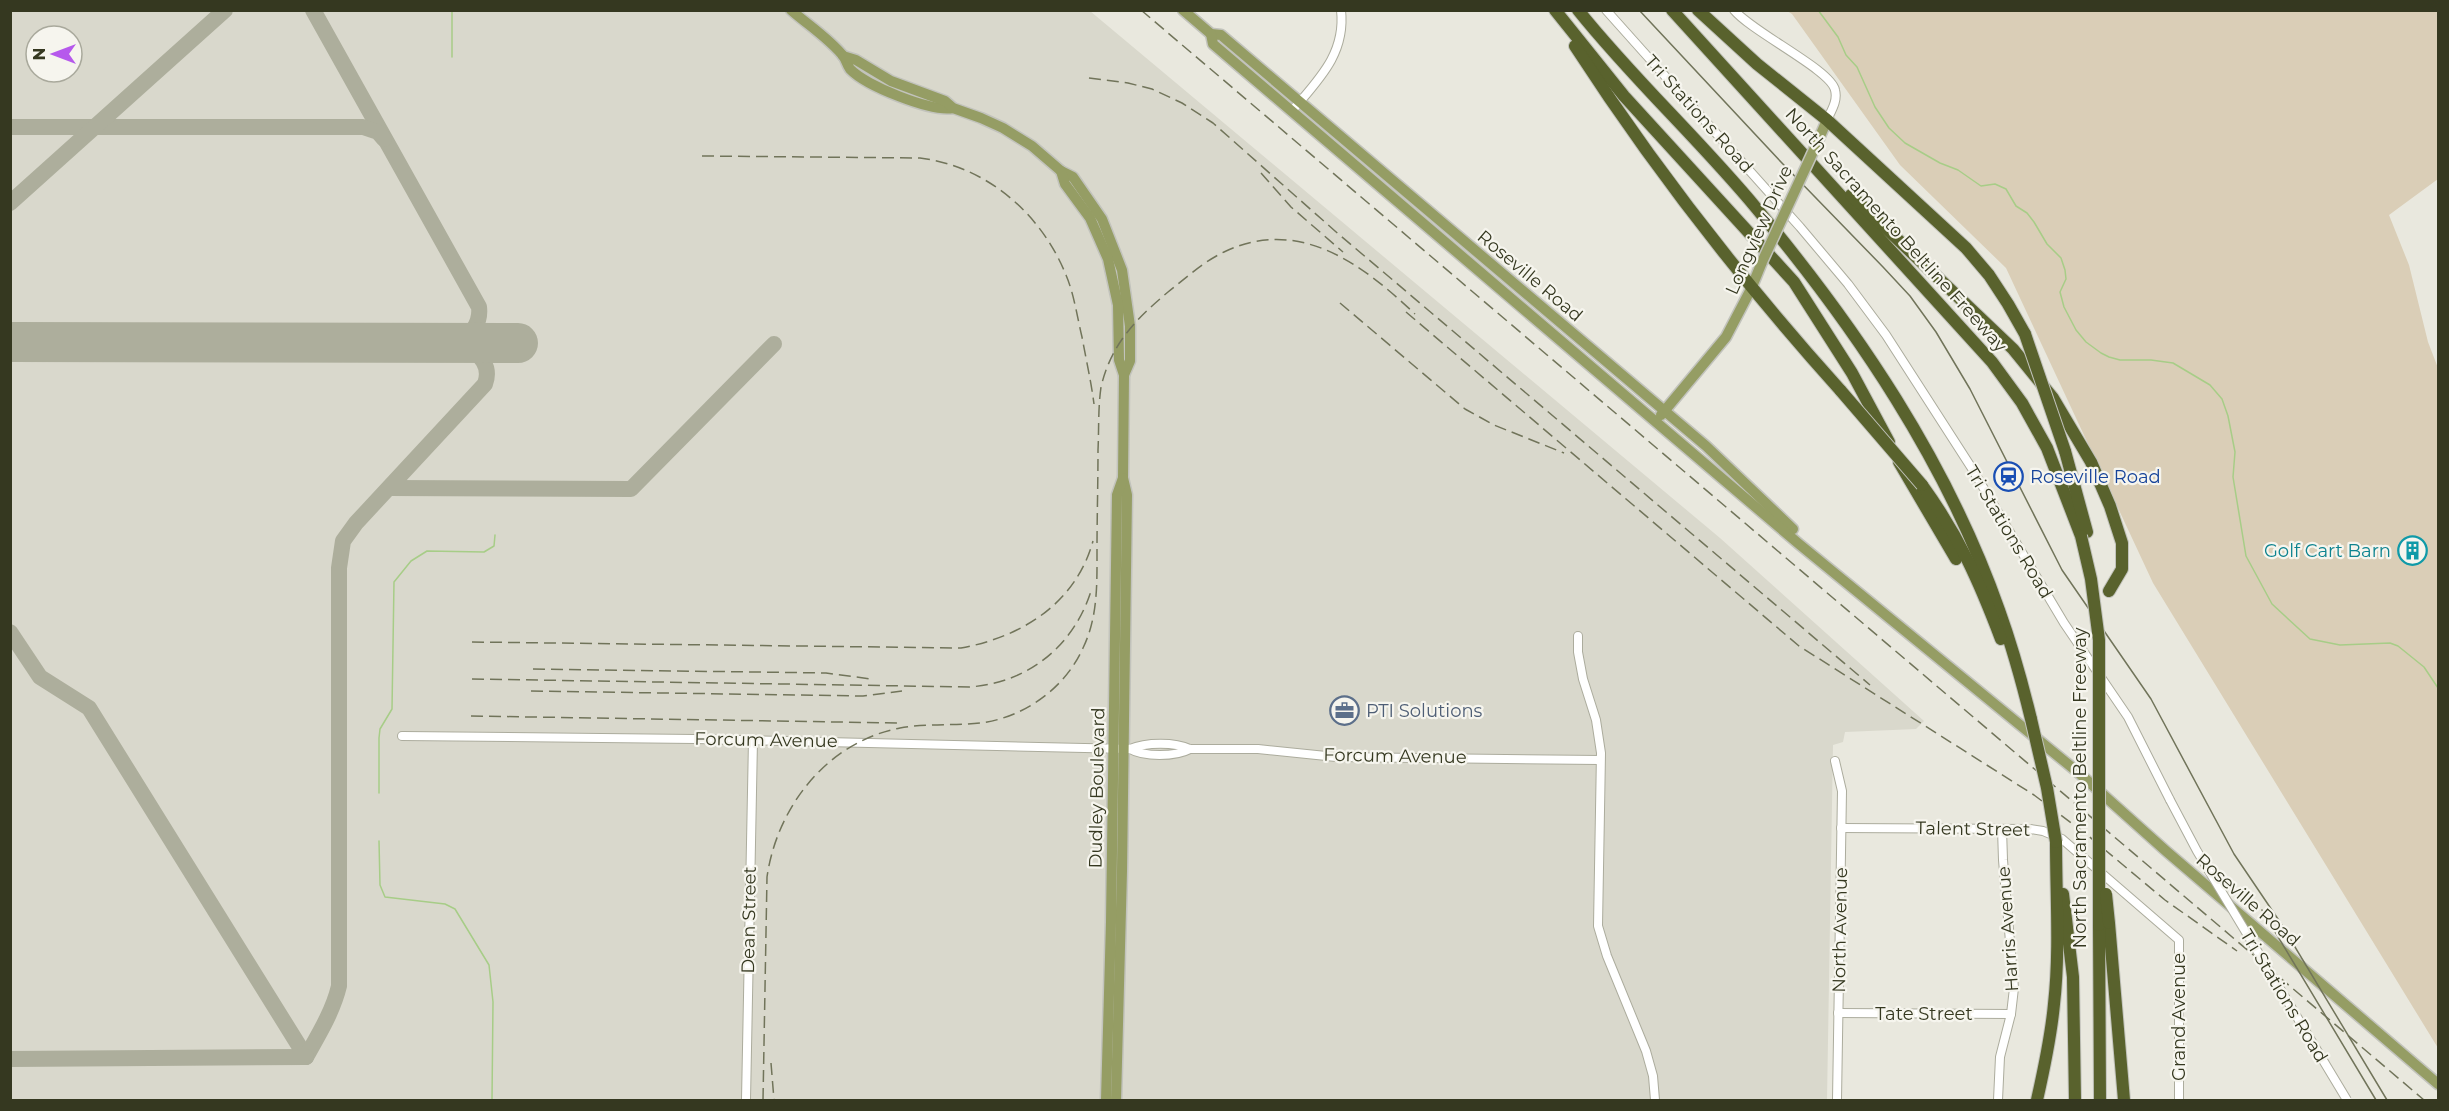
<svg xmlns="http://www.w3.org/2000/svg" width="2449" height="1111" font-family="Montserrat,sans-serif">
<style>
.built{fill:#d9d8cc;fill-rule:evenodd}
.green{fill:#daceb7}
.lines{fill:none;stroke-linecap:round;stroke-linejoin:round}
.stream{stroke:#a7cd87;stroke-width:1.5}
.taxiway{stroke:#adae9c;stroke-width:16}
.runway{stroke:#adae9c;stroke-width:40}
.minor-casing{stroke:#acac9d;stroke-width:10}
.major-casing{stroke:#c2c3bc;stroke-width:13}
.highway-casing{stroke:#c2c3bc;stroke-width:14}
.minor{stroke:#fff;stroke-width:8}
.major{stroke:#959d64;stroke-width:10}
.highway{stroke:#59622d;stroke-width:12}
.tram{stroke:#71745a;stroke-width:1.5}
.rail{stroke:#71745a;stroke-width:1.5;stroke-dasharray:12 6;stroke-linecap:butt}
.minor-bridge-casing{stroke:#acac9d;stroke-width:10;stroke-linecap:butt}
.major-bridge-casing{stroke:#c2c3bc;stroke-width:13;stroke-linecap:butt}
.highway-bridge-casing{stroke:#c2c3bc;stroke-width:14;stroke-linecap:butt}
.minor-bridge{stroke:#fff;stroke-width:8}
.major-bridge{stroke:#959d64;stroke-width:10}
.highway-bridge{stroke:#59622d;stroke-width:12}
.labels{text-anchor:middle;stroke-width:4.5;stroke-linejoin:round;paint-order:stroke}
.street-label{font-size:18px;fill:#353820;stroke:#f6f5ee}
.transit-label{font-size:18px;fill:#164399;stroke:#f6f5ee;text-anchor:start}
.culture-label{font-size:18px;fill:#0d838f;stroke:#f6f5ee;text-anchor:end}
.service-label{font-size:18px;fill:#4e5e75;stroke:#f6f5ee;text-anchor:start}
</style>
<rect width="100%" height="100%" fill="#e9e8de"/>
<path class="built" d="M 10,11 L 1090,11 L 1720,538 L 1924,721 L 1916,729 L 1845,732 L 1843,742 L 1833,745 L 1827,1100 L 11,1100 ZM 36,36 L 72,36 L 72,72 L 36,72 Z"/>
<polygon class="green" points="1787,11 2438,11 2438,179 2389,215 2409,265 2428,342 2438,368 2438,1048 2153,583 2006,268 1900,165 1792,14"/>
<g class="lines">
<g class="stream">
<polyline points="452,10 452,57"/>
<polyline points="1818,10 1838,37 1846,55 1857,67 1875,107 1889,128 1905,143 1940,163 1958,170 1981,186 1995,184 2006,189 2016,206 2027,213 2034,222 2047,244 2061,258 2065,270 2066,279 2060,292 2064,307 2076,330 2086,342 2101,353 2109,357 2120,360 2151,360 2173,363 2210,385 2222,399 2228,416 2235,452 2233,477 2246,556 2272,604 2310,639 2340,645 2390,643 2398,646 2424,667 2438,688"/>
<polyline points="379,793 379,738 380,729 392,709 394,582 411,561 427,551 484,552 494,546 495,535"/>
<polyline points="379,841 380,885 385,897 445,904 455,909 489,965 493,1002 492,1100"/>
</g>
<g class="taxiway">
<path d="M 313,10 L 479,307 C 481,323 471,335 459,343"/>
<polyline points="10,127 363,127 378,132 384,139"/>
<polyline points="10,203 225,10"/>
<polyline points="389,488 631,489 774,344"/>
<polyline points="10,632 40,677 89,708 306,1057"/>
<path d="M 306,1057 C 319,1034 333,1011 339,986 L 339,568 L 343,541 L 356,523 L 485,384 C 492,365 479,355 465,343"/>
<polyline points="10,1059 306,1057"/>
</g>
<polyline class="runway" points="10,342 518,343"/>
<defs>
<g id="minor">
<polyline points="1606,10 1800,227 1848,284 1886,335 1971,467 2064,623 2128,717 2170,800"/>
<path d="M 1734,10 C 1752,32 1831,70 1835,90 C 1838,101 1831,111 1827,120"/>
<path d="M 1292,111 C 1318,80 1346,54 1341,10"/>
<polyline points="1578,636 1578,652 1583,679 1596,720 1601,753 1598,926 1607,956 1646,1051 1653,1076 1655,1100"/>
<path d="M 402,736 L 695,739 L 1130,749 C 1146,742 1175,742 1190,749 L 1258,749 L 1336,757 L 1600,760"/>
<path d="M 1130,749 C 1144,757 1175,757 1190,749"/>
<polyline points="1835,761 1842,791 1837,1100"/>
<polyline points="1841,828 2030,829 2043,831 2062,839 2179,940 2179,1100"/>
<polyline points="1838,1013 2011,1014"/>
<polyline points="746,1100 753,740"/>
<polyline points="1998,1100 2000,1057 2011,1014 2014,988 2003,860 2002,829"/>
</g>
<g id="major">
<path d="M 791,10 C 808,25 830,39 844,57 C 846,60 847,65 850,69 C 866,86 931,112 953,108"/>
<polyline points="1183,10 1211,34 1221,35 1228,41 1706,446 1793,529"/>
<polyline points="1211,34 1213,44 1799,544 2080,774 2166,851 2438,1084"/>
<polyline points="843,56 856,60 891,81 945,101 953,108 981,118 1003,128 1032,146 1061,171 1073,177 1102,219 1122,270 1130,326 1130,361 1124,375"/>
<polyline points="1818,141 1827,120"/>
<polyline points="1061,171 1065,184 1090,218 1108,259 1118,305 1119,360 1124,375 1123,478 1127,495 1122,871 1116,1100"/>
<polyline points="1661,415 1726,337 1751,289 1762,262"/>
<polyline points="1106,1100 1111,922 1117,495 1123,478"/>
</g>
<g id="highway">
<polyline points="1555,10 1624,96 1794,282 1852,373 1889,442"/>
<path d="M 1578,10 C 1634,80 1700,140 1757,209 C 1857,329 1947,462 1999,610 C 2012,646 2022,682 2031,719"/>
<polyline points="1672,10 1992,362 2022,403 2047,448 2081,536"/>
<polyline points="1698,10 1757,64 1827,120 1966,248 1989,275 2008,304 2025,334"/>
<path d="M 1575,46 C 1654,168 1743,282 1841,391"/>
<polyline points="1851,195 2013,349 2053,398 2091,462 2110,506 2122,543 2122,569 2109,591"/>
<polyline points="2065,451 2087,532"/>
<polyline points="1899,462 1956,559"/>
<path d="M 1922,485 C 1959,536 1979,581 2001,639"/>
<polyline points="2063,894 2073,977 2075,1100"/>
<polyline points="2109,923 2124,1100"/>
<polyline points="2099,925 2100,1100"/>
<path d="M 2037,1100 C 2044,1069 2051,1037 2054,1004 C 2060,951 2056,896 2056,842"/>
</g>
</defs>
<use href="#minor" class="minor-casing"/>
<use href="#major" class="major-casing"/>
<use href="#highway" class="highway-casing"/>
<use href="#minor" class="minor"/>
<use href="#major" class="major"/>
<use href="#highway" class="highway"/>
<g class="tram">
<polyline points="1639,10 1781,162 1883,267 1910,296 1936,332 1970,389 2062,570 2151,699 2234,854 2280,922 2387,1100"/>
<polyline points="2262,910 2376,1100"/>
</g>
<g class="rail">
<polyline points="1141,10 2424,1100"/>
<polyline points="1427,10 1436,11"/>
<polyline points="1089,78 1128,83 1152,89 1182,103 1213,123 1335,231 1870,685"/>
<path d="M 702,156 L 920,158 C 986,166 1041,213 1066,275 C 1074,294 1077,316 1082,337 C 1086,359 1091,381 1094,404"/>
<polyline points="1261,173 1291,207 1343,252"/>
<polyline points="1340,303 1465,409 1494,425 1564,453"/>
<polyline points="1406,312 1799,646 2034,795 2086,834 2165,900 2237,951"/>
<path d="M 472,642 L 961,648 C 1022,637 1076,603 1093,541"/>
<polyline points="533,669 826,673 871,679"/>
<path d="M 472,679 L 969,687 C 1029,683 1075,645 1092,588"/>
<polyline points="531,691 863,696 902,691"/>
<polyline points="471,716 899,723"/>
<polyline points="771,1063 774,1100"/>
<path d="M 763,1100 L 767,877 C 777,807 827,742 900,728 C 927,723 954,726 981,723 C 1025,717 1065,688 1083,648 C 1098,617 1097,584 1097,550 C 1097,517 1098,484 1098,450 C 1099,429 1098,408 1101,387 C 1111,344 1136,319 1168,292 C 1186,278 1203,262 1224,252 C 1299,216 1362,264 1415,314"/>
</g>
<defs>
<polyline id="minor-bridge" points="2170,800 2197,851 2347,1100"/>
<polyline id="major-bridge" points="1762,262 1818,141"/>
<g id="highway-bridge">
<polyline points="2025,334 2065,451"/>
<polyline points="1841,391 1922,485"/>
<polyline points="2081,536 2091,579 2099,640 2099,925"/>
<polyline points="2031,719 2047,788 2056,842"/>
<polyline points="2106,894 2109,923"/>
</g>
</defs>
<use href="#minor-bridge" class="minor-bridge-casing"/>
<use href="#major-bridge" class="major-bridge-casing"/>
<use href="#highway-bridge" class="highway-bridge-casing"/>
<use href="#minor-bridge" class="minor-bridge"/>
<use href="#major-bridge" class="major-bridge"/>
<use href="#highway-bridge" class="highway-bridge"/>
</g>
<defs>
<symbol id="station-ring" viewBox="-11 -11 22 22"><circle r="9.5" fill="#f6f5ee" stroke="#1a4fb4" stroke-width="1.5"/><path d="M-3-6H3Q5-6 5-4V2Q5 4 3 4L4.5 6H3L1.5 4h-3L-3 6H-4.5L-3 4Q-5 4-5 2V-4Q-5-6-3-6ZM-3.5-4v3h7v-3ZM-3.5 1v1.5H-2V1ZM2 1v1.5H3.5V1Z" fill="#1a4fb4"/></symbol>
<symbol id="building-ring" viewBox="-11 -11 22 22"><circle r="9.5" fill="#f6f5ee" stroke="#0f9aa8" stroke-width="1.5"/><path d="M-4-6H4V6H1V3H-1V6H-4ZM-2.5-4.3h1.7v1.8h-1.7ZM.8-4.3h1.7v1.8H.8ZM-2.5-1h1.7V.8h-1.7ZM.8-1h1.7V.8H.8Z" fill="#0f9aa8"/></symbol>
<symbol id="office-ring" viewBox="-11 -11 22 22"><circle r="9.5" fill="#f6f5ee" stroke="#5c6f8a" stroke-width="1.5"/><path d="M-6-3h4V-5.5h4V-3h4V5H-6ZM-1-4.5V-3h2v-1.5ZM-6 0V1H6V0Z" fill="#5c6f8a"/></symbol>
</defs>
<g fill-rule="evenodd">
<use href="#station-ring" x="1992" y="460" width="33" height="33"/>
<use href="#building-ring" x="2396" y="534" width="33" height="33"/>
<use href="#office-ring" x="1328" y="694" width="33" height="33"/>
</g>
<g class="labels">
<g class="street-label">
<text transform="translate(1699 114) rotate(48)" y="6">Tri Stations Road</text>
<text transform="translate(1759 230) rotate(-66)" y="6">Longview Drive</text>
<text transform="translate(1896 230) rotate(48)" y="6">North Sacramento Beltline Freeway</text>
<text transform="translate(1530 276) rotate(40)" y="6">Roseville Road</text>
<text transform="translate(2009 532) rotate(59)" y="6">Tri Stations Road</text>
<text transform="translate(766 740) rotate(1)" y="6">Forcum Avenue</text>
<text transform="translate(1395 756) rotate(1)" y="6">Forcum Avenue</text>
<text transform="translate(1097 788) rotate(-89)" y="6">Dudley Boulevard</text>
<text transform="translate(2080 788) rotate(-90)" y="6">North Sacramento Beltline Freeway</text>
<text transform="translate(1973 829) rotate(1)" y="6">Talent Street</text>
<text transform="translate(2248 900) rotate(41)" y="6">Roseville Road</text>
<text transform="translate(749 920) rotate(-89)" y="6">Dean Street</text>
<text transform="translate(2008 929) rotate(-94)" y="6">Harris Avenue</text>
<text transform="translate(1840 930) rotate(-89)" y="6">North Avenue</text>
<text transform="translate(2284 996) rotate(59)" y="6">Tri Stations Road</text>
<text x="1924" y="1020">Tate Street</text>
<text transform="translate(2179 1017) rotate(-90)" y="6">Grand Avenue</text>
</g>
<g class="transit-label">
<text x="2030" y="483">Roseville Road</text>
</g>
<g class="culture-label">
<text x="2391" y="557">Golf Cart Barn</text>
</g>
<g class="service-label">
<text x="1366" y="717">PTI Solutions</text>
</g>
</g>
<rect width="2449" height="1111" fill="none" stroke="#353820" stroke-width="24"/>
<g transform="translate(54 54) rotate(270)"><circle r="28" fill="#f6f5ee" stroke="#a9a99c" stroke-width="1.5"/>
<path d="M0-4.5L10 22L0 15L-10 22Z" fill="#b659ec"/>
<text y="-9" font-size="16" font-weight="bold" text-anchor="middle" fill="#353820">N</text>
</g>
</svg>
